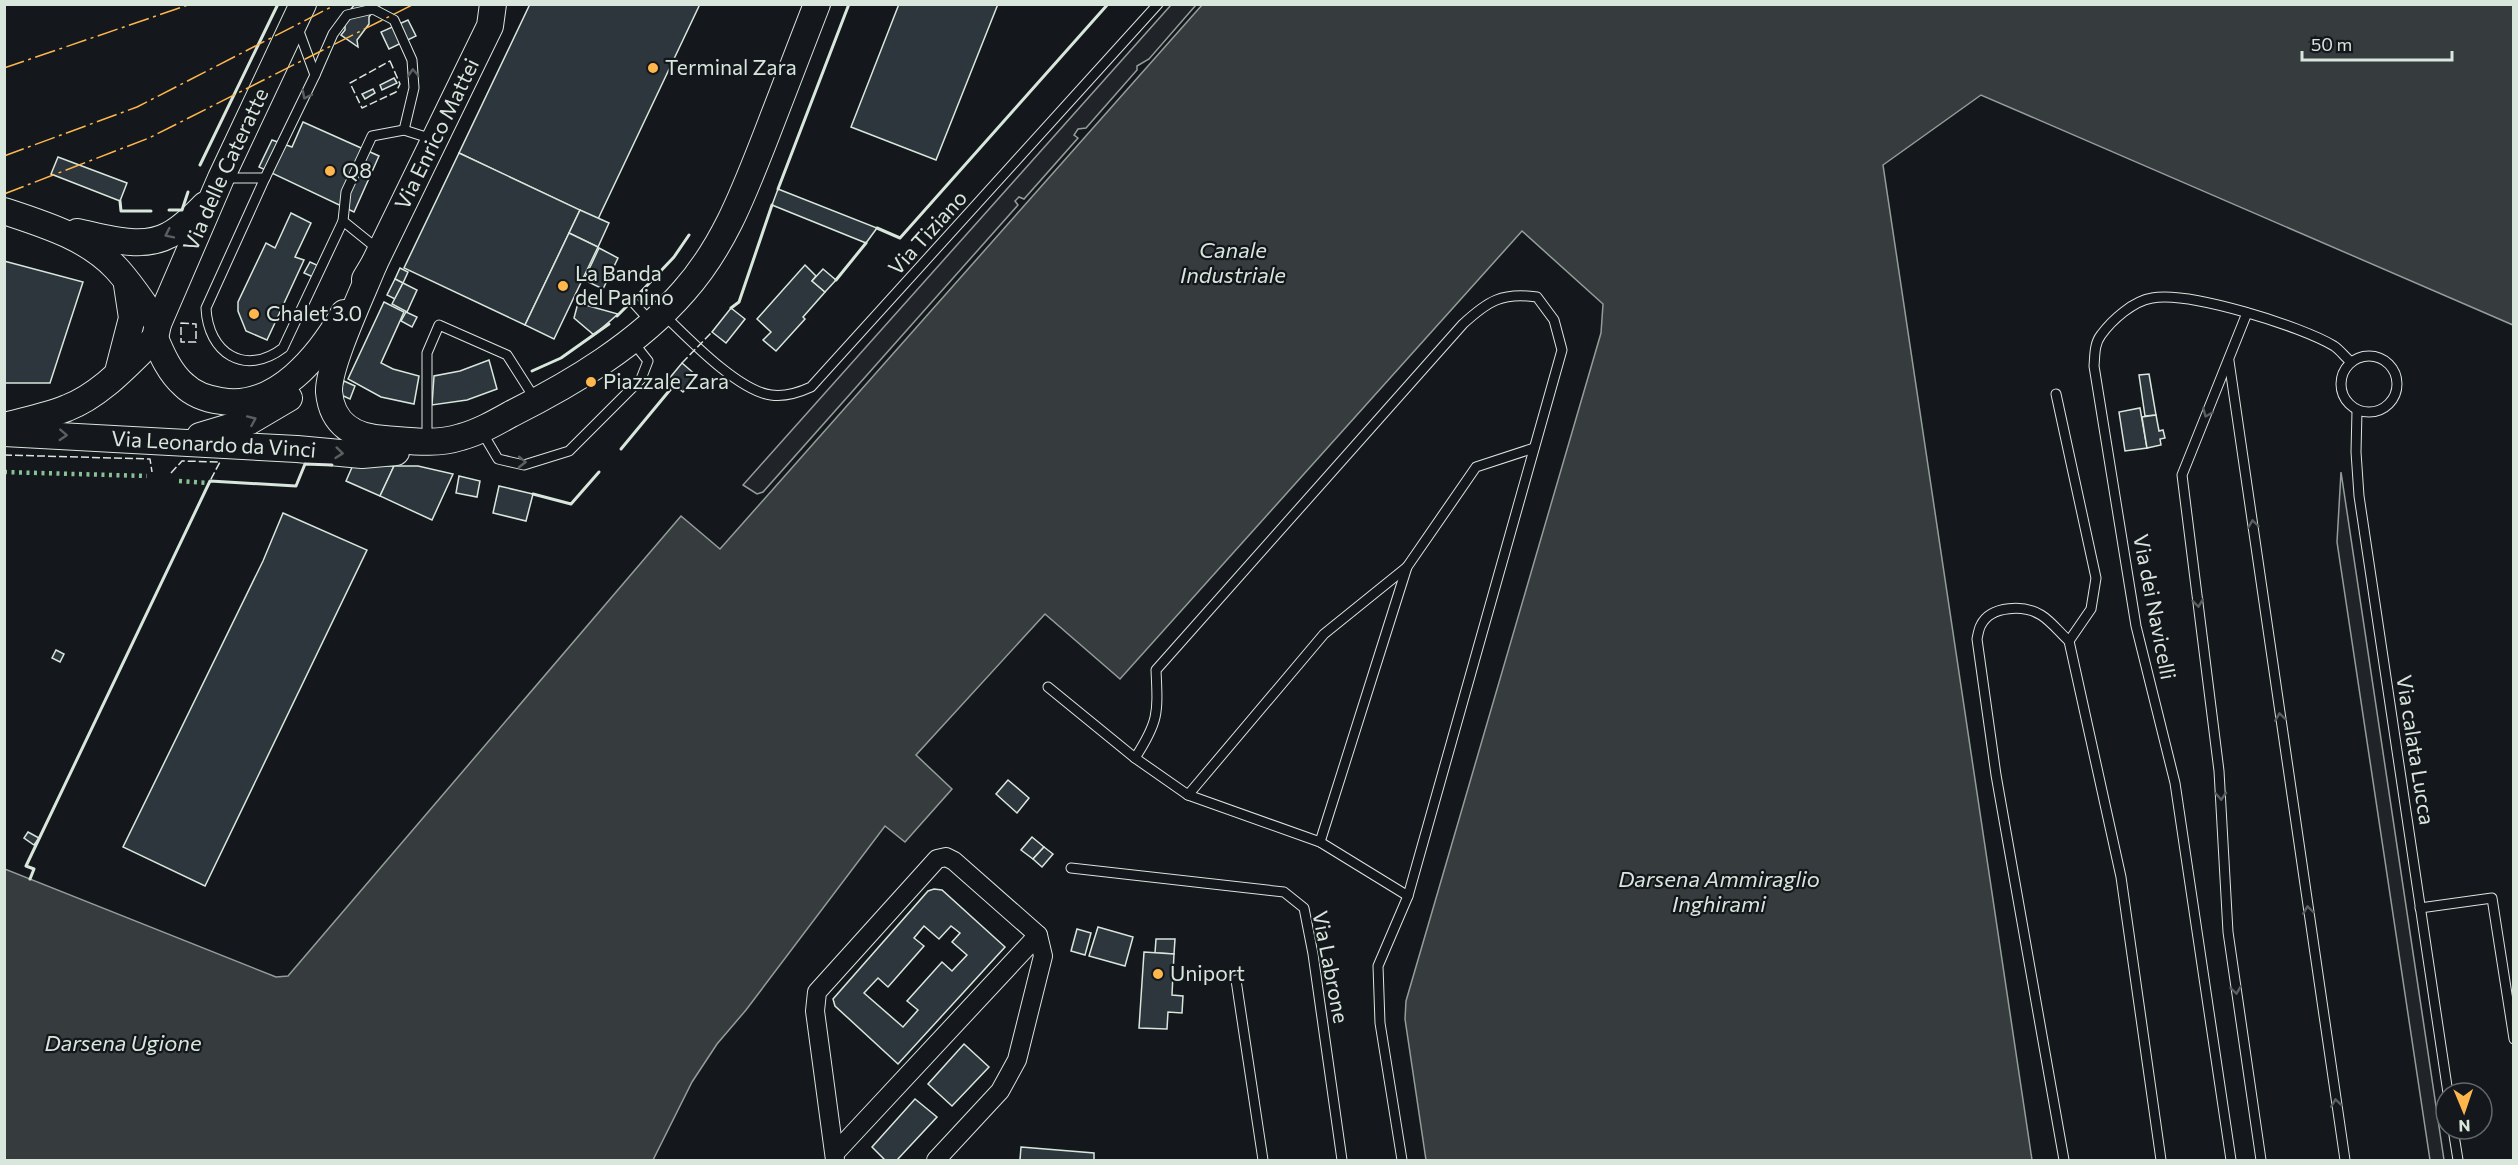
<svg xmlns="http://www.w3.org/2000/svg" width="2518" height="1165" font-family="Commissioner,sans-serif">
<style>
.green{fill:#202428;stroke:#939e99;stroke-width:1.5}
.water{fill:#363b3e;stroke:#939e99;stroke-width:1.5}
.building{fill:#2c363c;stroke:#d8e6dc;stroke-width:1.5;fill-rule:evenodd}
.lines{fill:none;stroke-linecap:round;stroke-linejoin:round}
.lane-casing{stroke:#d8e6dc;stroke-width:11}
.street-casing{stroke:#d8e6dc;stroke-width:20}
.secondary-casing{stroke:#d8e6dc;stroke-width:28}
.lane{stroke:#14181c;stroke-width:9}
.street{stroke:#14181c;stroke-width:18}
.secondary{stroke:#14181c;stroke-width:26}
.hedge{stroke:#8ac095;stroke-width:4.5;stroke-dasharray:3 4.5;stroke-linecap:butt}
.fence{stroke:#d8e6dc;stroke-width:1.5;stroke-dasharray:8 3;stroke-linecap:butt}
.wall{stroke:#d8e6dc;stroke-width:3}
.power{stroke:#ffb74d;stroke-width:1.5;stroke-dasharray:21 4.5 3 4.5;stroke-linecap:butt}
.oneway{stroke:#59605f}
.poi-dot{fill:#ffb74d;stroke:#14181c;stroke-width:2}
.labels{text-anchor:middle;stroke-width:4.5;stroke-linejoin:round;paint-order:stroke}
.poi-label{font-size:21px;fill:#d8e6dc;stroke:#14181c;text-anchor:start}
.street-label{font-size:21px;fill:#d8e6dc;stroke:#14181c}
.water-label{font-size:22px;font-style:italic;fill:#d8e6dc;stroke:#14181c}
</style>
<rect width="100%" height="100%" fill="#14181c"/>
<g class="green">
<polygon points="1171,5 1196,5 1149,59 1137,66 1137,70 1086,128 1078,129 1074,135 1078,138 1024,199 1019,197 1015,201 1018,205 763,492 757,494 743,485"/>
<polygon points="2341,472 2430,1066 2444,1160 2430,1160 2337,542"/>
</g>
<polygon class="water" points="1202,5 2513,5 2513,325 1981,95 1883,165 2032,1160 1426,1160 1405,1019 1406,1001 1601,333 1603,304 1522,231 1120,679 1045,614 916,755 952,789 905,842 885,826 746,1010 717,1044 692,1082 653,1160 5,1160 5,869 276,977 288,976 681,516 720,549"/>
<g class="building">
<polygon points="355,4 384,4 376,7 369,17 369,24 357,40 358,47 341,35 345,30 345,22 351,18 351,9"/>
<polygon points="530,4 700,4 598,219 459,153"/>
<polygon points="899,4 998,4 936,160 851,127"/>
<polygon points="408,20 416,36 389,49 381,32"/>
<polygon points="394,78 397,83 382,90 380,85"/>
<polygon points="373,89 375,93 365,99 362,94"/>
<polygon points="303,122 379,156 354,212 259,167 272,140 292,147"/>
<polygon points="459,153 580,210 525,325 404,268"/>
<polygon points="58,157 127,183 120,201 51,174"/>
<polygon points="778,189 877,228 866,243 772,205"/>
<polygon points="580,210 609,223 598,247 569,233"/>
<polygon points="291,213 311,223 295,257 304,260 267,340 246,331 238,311 238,302 266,243 275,248"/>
<polygon points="569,233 598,247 554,339 525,325"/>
<polygon points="599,248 618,258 603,289 584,280"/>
<polygon points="4,261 83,282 50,383 4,383"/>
<polygon points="310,262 319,266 313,277 304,273"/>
<polygon points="805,265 816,276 812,281 825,292 803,317 805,319 776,351 763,340 771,332 757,319"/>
<polygon points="400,268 408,272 403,283 395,279"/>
<polygon points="823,269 836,280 825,292 812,281"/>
<polygon points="395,279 403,283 395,299 387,295"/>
<polygon points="403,283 417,290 407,312 392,304"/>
<polygon points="384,302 404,312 381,363 393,369 419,376 414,404 381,397 348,379"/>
<polygon points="578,303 618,314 594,335 574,318"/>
<polygon points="731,308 745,319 726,343 712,332"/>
<polygon points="406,312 417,317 412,327 401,321"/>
<polygon points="489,360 497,389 467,400 432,405 434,376 460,371"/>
<polygon points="682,363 697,376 683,392 668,380"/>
<polygon points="2149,374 2156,415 2145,416 2139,375"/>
<polygon points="344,381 355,386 350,399 339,394"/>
<polygon points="2140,408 2147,448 2125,451 2119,412"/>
<polygon points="2156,415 2159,431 2163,430 2165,438 2160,439 2161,445 2147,448 2142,417"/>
<polygon points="353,465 394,466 380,496 346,481"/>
<polygon points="394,466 418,466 453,474 432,520 380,496"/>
<polygon points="459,476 480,481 477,497 456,493"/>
<polygon points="499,486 533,494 526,521 493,513"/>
<polygon points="283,513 367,550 205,886 123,847 263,561"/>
<polygon points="56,650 64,654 60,662 52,658"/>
<polygon points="1008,780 1029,798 1017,813 996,794"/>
<polygon points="28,832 39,838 34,845 24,838"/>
<polygon points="1032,837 1044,847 1033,859 1021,850"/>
<polygon points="1044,847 1053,854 1042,867 1033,859"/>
<path d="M 934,889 L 942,890 L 1005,947 L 898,1064 L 835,1006 L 833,999 L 928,891 ZM 924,926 L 939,939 L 951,926 L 960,933 L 952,942 L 967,955 L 952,971 L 942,962 L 907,1001 L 918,1010 L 903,1027 L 864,993 L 878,978 L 888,987 L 924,946 L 914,938 Z"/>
<polygon points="1098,927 1133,937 1125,966 1089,956"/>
<polygon points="1077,929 1091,933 1085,955 1071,951"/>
<polygon points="1156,939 1175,939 1174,954 1155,953"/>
<polygon points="1144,952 1174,954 1172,995 1183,996 1182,1013 1168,1012 1167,1029 1139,1028"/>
<polygon points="964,1044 989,1067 952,1106 928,1084"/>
<polygon points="915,1099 937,1117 897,1160 885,1160 872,1147"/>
<polygon points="1021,1147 1094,1153 1094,1160 1020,1160"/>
</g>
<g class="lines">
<defs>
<g id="lane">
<polyline points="315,75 333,34 347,15 373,9 394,20 412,60 414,88 404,130"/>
<polyline points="224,178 265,178 315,75 297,26"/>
<path d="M 265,178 L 206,308 C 208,353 245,377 283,348 L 343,221"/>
<polyline points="379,250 343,221 346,192 372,136 404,130 432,139"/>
<polyline points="632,301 650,321"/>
<polyline points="2247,313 2182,475 2219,771 2228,932 2261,1160"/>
<path d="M 664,315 C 688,338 738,391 771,395 C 785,397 798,393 811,387 L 1158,4"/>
<circle cx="2369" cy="384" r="28"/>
<polyline points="2229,361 2345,1160"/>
<polyline points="2056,394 2096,578 2091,609 2069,641 2121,877 2161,1160"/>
<polyline points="2357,411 2356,452 2359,496 2448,1093"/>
<polyline points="482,432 498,459 524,465 569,451 641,379 648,361 633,342"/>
<polyline points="427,439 427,353 439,325 507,355 535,399"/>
<polyline points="1048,687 1135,758 1188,795 1320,842 1408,896"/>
<path d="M 1135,758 C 1159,721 1158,713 1156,670 L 1463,324 C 1488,301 1502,292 1537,297 L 1554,320 L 1562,350 L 1408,896 L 1378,966 L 1380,1023 L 1402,1160"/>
<polyline points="1188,795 1324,634 1407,567"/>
<polyline points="1320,842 1407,567 1476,467 1534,448"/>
<polyline points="1071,868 1284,892 1304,908 1313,954 1342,1160"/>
<polyline points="2420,908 2492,898 2514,1039"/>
<polyline points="1236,980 1263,1160"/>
<polyline points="2453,1129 2458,1160"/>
<path d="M 2064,1160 L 1996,775 L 1977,639 C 1978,634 1979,628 1981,625 C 1991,605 2025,605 2041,615 C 2051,621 2060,633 2069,641"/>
<path d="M 2231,1160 L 2175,783 L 2136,626 L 2094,366 C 2095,356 2094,344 2101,335 C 2112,320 2133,301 2152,298 C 2189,291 2301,326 2334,346 C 2340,350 2345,357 2351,362"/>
</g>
<g id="street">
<polyline points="835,1153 1038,935"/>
<polyline points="835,1160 815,1011 817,992 937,859 946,857 954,861 1038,935 1043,956 1017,1060 1000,1091 936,1160"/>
</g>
<g id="secondary">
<path d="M 4,211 C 43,224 87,237 116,268 C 132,285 144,305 158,324"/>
<path d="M 77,232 C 106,238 142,250 169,235 C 183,228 194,216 205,205"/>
<path d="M 374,264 C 363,292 328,365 329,392 C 332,425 355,438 385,439 C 411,441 436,445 461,437 C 479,432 495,423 511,414 C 573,383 638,344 684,291 C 724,246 744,192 766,136 C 783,92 800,48 817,4"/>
<path id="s1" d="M 365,279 L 374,264 L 490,26 L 493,4"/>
<path d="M 155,338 C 162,355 170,373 184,385 C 194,395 207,399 221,401 C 276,411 320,355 344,313"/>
<path id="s2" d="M 155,338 L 158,324 L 221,178 L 303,4"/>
<polyline points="118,372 132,318 127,285"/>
<path d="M 8,425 C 27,420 48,416 67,408 C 101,395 129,363 155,338"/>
<path id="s3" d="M 4,433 L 297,449 L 362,455 L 396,452"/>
<polyline points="200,436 250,421 289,398"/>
</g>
</defs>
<use href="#lane" class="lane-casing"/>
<use href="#street" class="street-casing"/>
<use href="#secondary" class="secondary-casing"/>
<use href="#lane" class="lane"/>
<use href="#street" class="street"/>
<use href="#secondary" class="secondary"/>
<g class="hedge">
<polyline points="4,472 147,476"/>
<polyline points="179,481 208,483"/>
</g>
<g class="fence">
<polygon points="390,61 400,84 396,92 362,108 350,83"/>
<polygon points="181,323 196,324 196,342 181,342"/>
<polyline points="682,363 712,332"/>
<polyline points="4,455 150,459 152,472"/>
<polyline points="171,473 182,461 220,462 210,481"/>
</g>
<g class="wall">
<polyline points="200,165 278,4"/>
<polyline points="778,189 849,4"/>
<polyline points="120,201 121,211 151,211"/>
<polyline points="169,210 182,210 188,192"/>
<polyline points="877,228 900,238 1108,4"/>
<polyline points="836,280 866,243"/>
<polyline points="638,295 674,257 689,235"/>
<polyline points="731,308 739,302 772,205"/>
<polyline points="617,316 628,305"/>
<polyline points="532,371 561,358 609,324"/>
<polyline points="621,449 674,385"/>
<polyline points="533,494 571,504 599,472"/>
<polyline points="30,879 34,869 26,866 210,481 296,486 305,464 332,465"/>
</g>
<g class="power">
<polyline points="4,68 191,4"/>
<polyline points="4,156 137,107 337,4"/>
<polyline points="4,194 149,138 414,4"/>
</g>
</g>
<defs><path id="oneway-chevron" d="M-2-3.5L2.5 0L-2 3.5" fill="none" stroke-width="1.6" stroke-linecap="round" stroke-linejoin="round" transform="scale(1.5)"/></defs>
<g class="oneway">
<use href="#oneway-chevron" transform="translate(413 73) rotate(-93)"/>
<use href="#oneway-chevron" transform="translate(306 95) rotate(116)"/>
<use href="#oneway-chevron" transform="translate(169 234) rotate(154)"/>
<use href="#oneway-chevron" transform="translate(2207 413) rotate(112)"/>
<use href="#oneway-chevron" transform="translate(252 420) rotate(-24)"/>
<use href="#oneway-chevron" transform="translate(63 435) rotate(3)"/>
<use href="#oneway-chevron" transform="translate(339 453) rotate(6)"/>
<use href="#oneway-chevron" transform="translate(522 462) rotate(1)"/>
<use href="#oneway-chevron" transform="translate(2253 524) rotate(-98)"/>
<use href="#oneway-chevron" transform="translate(2198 603) rotate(83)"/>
<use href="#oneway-chevron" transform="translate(2280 717) rotate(-98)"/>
<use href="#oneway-chevron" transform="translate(2221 796) rotate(87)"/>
<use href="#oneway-chevron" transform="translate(2308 910) rotate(-98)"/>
<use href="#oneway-chevron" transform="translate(2236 990) rotate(82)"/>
<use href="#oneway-chevron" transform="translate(2336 1103) rotate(-98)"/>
</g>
<g class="poi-dot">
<circle cx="653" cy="68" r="6"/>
<circle cx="330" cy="171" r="6"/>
<circle cx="563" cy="286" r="6"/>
<circle cx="254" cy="314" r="6"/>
<circle cx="591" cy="382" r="6"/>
<circle cx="1158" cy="974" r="6"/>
</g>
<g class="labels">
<g class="poi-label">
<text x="665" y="75">Terminal Zara</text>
<text x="342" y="178">Q8</text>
<text x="575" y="281">La Banda<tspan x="575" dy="24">del Panino</tspan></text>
<text x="266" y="321">Chalet 3.0</text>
<text x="603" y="389">Piazzale Zara</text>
<text x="1170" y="981">Uniport</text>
</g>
<g class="street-label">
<text dy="7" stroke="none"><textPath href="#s1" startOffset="162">Via Enrico Mattei</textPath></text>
<text dy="7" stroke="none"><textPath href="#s2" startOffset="183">Via delle Cateratte</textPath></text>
<text transform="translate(928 233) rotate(-48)" y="7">Via Tiziano</text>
<text dy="7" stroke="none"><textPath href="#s3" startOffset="210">Via Leonardo da Vinci</textPath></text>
<text transform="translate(2154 607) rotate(79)" y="7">Via dei Navicelli</text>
<text transform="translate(2415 750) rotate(81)" y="7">Via calata Lucca</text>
<text transform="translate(1330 967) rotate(79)" y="7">Via Labrone</text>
</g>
<g class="water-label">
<text x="1233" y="258">Canale<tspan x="1233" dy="25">Industriale</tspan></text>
<text x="1719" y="887">Darsena Ammiraglio<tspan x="1719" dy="25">Inghirami</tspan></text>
<text x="123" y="1051">Darsena Ugione</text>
</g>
</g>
<rect width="2518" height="1165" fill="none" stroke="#d8e6dc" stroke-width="12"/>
<g transform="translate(2464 1111) rotate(178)"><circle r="28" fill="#14181c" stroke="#626a69" stroke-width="1.5"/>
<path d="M0-4.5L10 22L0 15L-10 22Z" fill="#ffb74d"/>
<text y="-9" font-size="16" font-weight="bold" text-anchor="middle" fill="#d8e6dc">N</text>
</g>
<path d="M2302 51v9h150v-9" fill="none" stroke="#d8e6dc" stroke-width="3"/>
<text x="2311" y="51" font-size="18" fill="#d8e6dc" stroke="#14181c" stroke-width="4.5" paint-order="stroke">50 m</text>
</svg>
